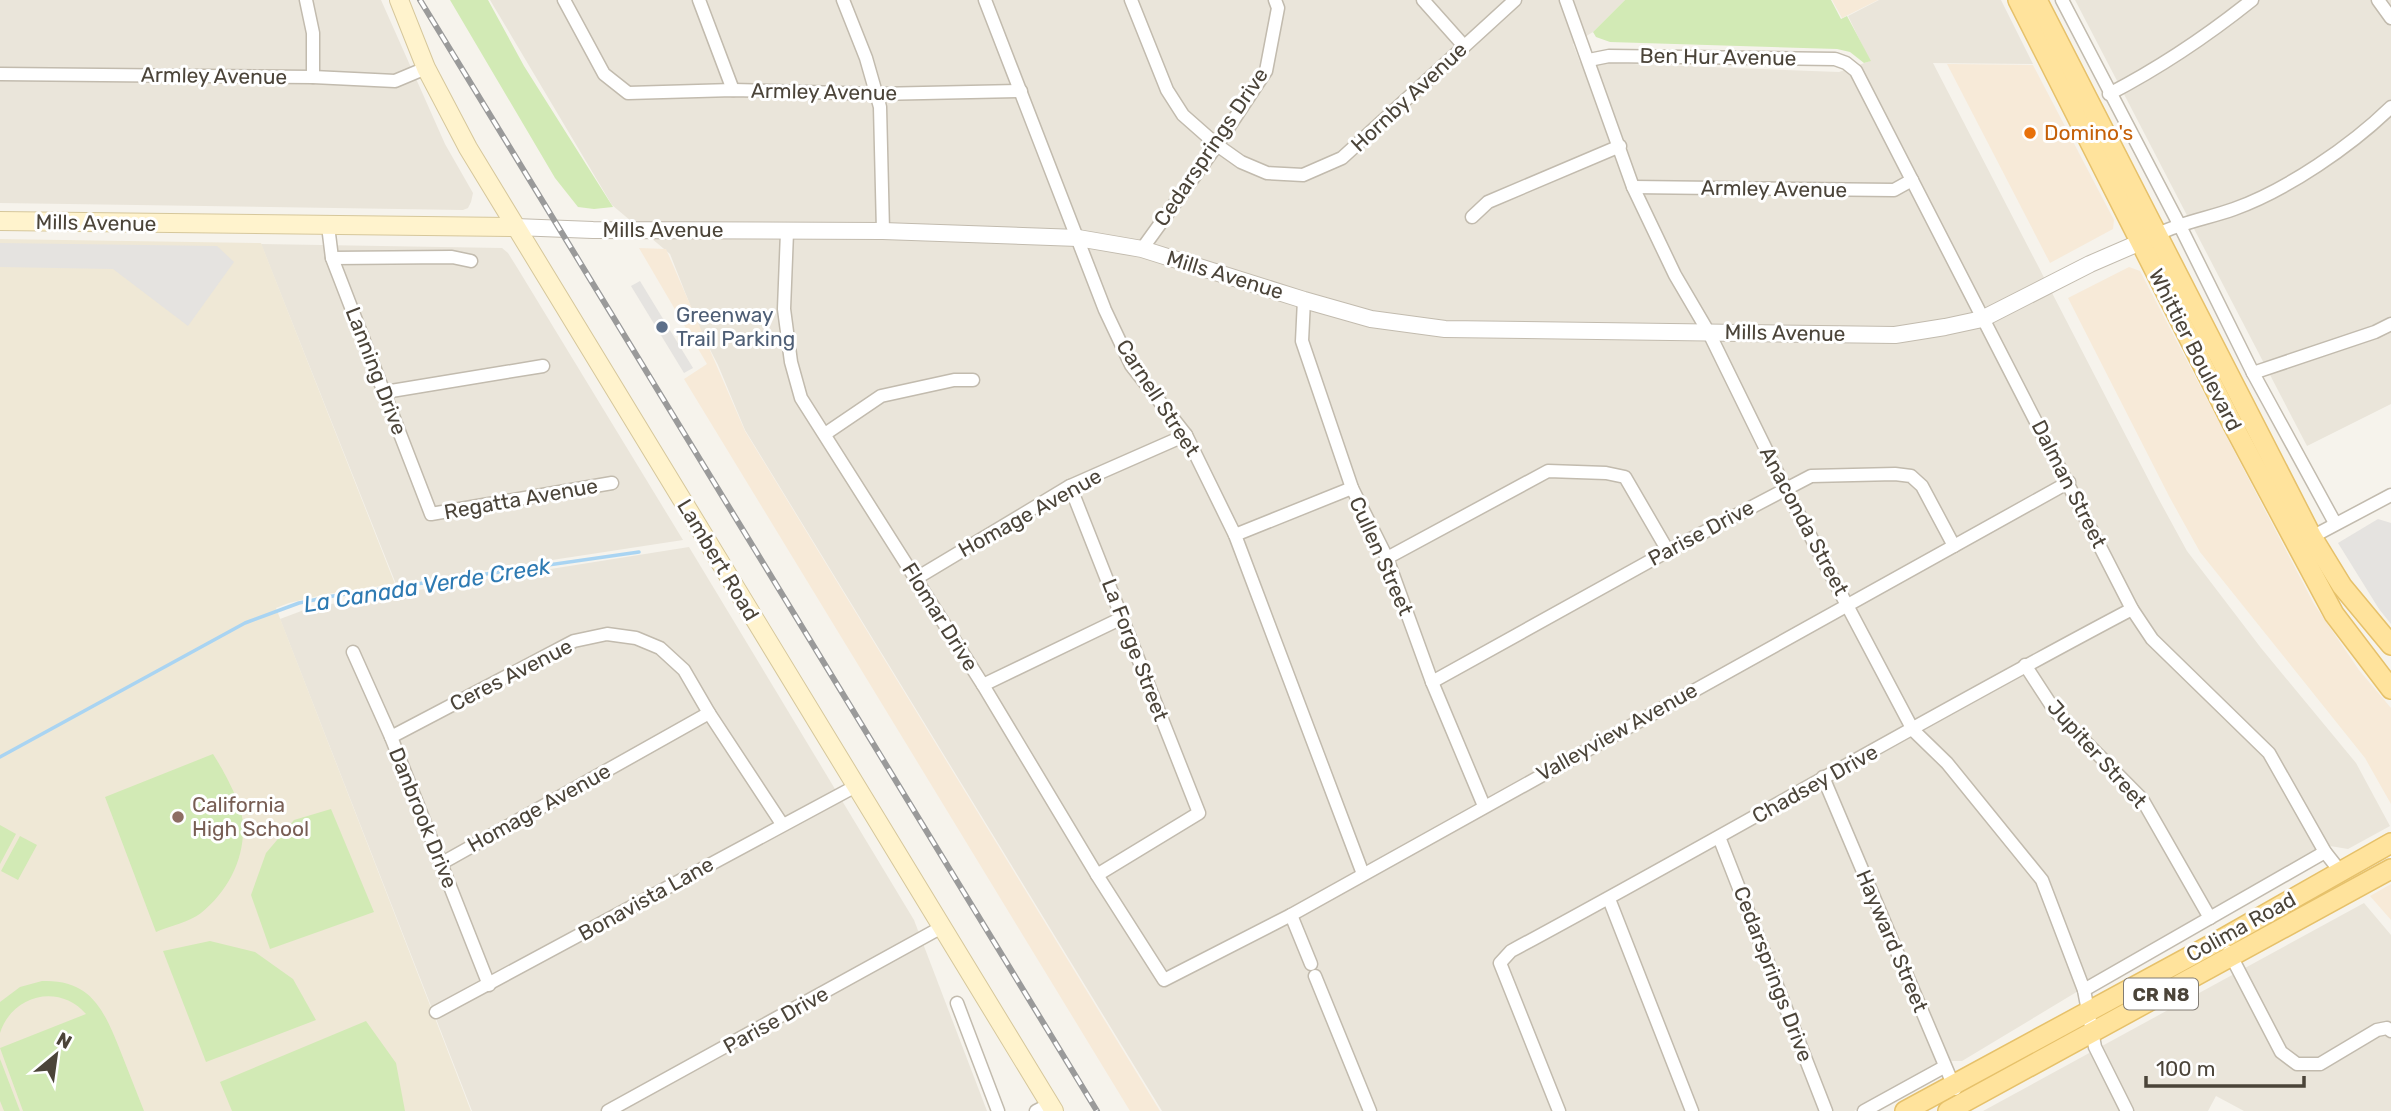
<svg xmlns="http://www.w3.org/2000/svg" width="2391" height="1111" font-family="Rubik,sans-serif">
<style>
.residential{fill:#eae5da}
.commercial{fill:#f7ead8}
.education{fill:#efe8d6}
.green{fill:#d2eab5}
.parking{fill:#e5e3e0}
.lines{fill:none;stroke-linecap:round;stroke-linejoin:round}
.stream{stroke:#a9d4f2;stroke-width:3.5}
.minor-casing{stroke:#c2bbae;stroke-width:15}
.tertiary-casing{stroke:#c2bbae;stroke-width:18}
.secondary-casing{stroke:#d6c79b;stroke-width:20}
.primary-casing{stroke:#e6c16a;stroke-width:22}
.minor{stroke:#fff;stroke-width:12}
.tertiary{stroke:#fff;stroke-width:16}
.secondary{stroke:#fff3cd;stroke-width:18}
.primary{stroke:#ffe39c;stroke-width:19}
.rail-casing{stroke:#9a9a9a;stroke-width:6}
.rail{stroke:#fff;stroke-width:3.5;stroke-dasharray:10;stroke-linecap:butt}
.food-dot{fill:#e8710a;stroke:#fff;stroke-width:2.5}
.service-dot{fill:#5c6f8a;stroke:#fff;stroke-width:2.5}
.education-dot{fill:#8d6e63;stroke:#fff;stroke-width:2.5}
.labels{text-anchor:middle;stroke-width:6;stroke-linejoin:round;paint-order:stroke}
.shield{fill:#fff;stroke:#817c74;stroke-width:2}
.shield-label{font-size:19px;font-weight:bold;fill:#4b4439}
.street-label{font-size:21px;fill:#4b4439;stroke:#fff}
.food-label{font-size:21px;fill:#c56008;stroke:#fff;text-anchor:start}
.service-label{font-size:21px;fill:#4e5e75;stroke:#fff;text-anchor:start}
.education-label{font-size:21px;fill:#785e54;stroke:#fff;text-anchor:start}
.water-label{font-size:23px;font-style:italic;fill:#2e7ab2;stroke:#fff}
</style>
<rect width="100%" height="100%" fill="#f6f3ec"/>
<g class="residential">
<polygon points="0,0 381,0 445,144 473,193 471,202 468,208 463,210 0,203"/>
<polygon points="490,0 1625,0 1593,32 1573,44 1580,62 1839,72 1870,61 1848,16 1879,0 2001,0 2033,64 1933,63 2157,496 2187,551 2261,648 2356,763 2390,826 2348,849 2330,846 2241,893 1962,1061 1947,1061 1854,1111 1162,1111 745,430 718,365 700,330 670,254 612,205"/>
<polygon points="2075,0 2391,0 2391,404 2307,446"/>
<polygon points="261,244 502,248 508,253 518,269 683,540 396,584"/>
<polygon points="689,547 914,920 987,1111 472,1111 280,619 312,607"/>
<polygon points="2364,903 2391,935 2391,1111 2244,1111 2216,1096 2208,1111 1983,1111"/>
</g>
<g class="commercial">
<polygon points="1832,0 1878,0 1842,18"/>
<polygon points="1947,64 2033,65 2114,220 2113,229 2050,263"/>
<polygon points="639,248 666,249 745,431 1160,1111 1130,1111 684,379 707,364"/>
<polygon points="2129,267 2140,271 2314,604 2359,670 2391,708 2391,804 2365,758 2200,552 2170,498 2068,298"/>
<polygon points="2391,884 2391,920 2370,896"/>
</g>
<polygon class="education" points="0,239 261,243 395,584 326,594 289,603 276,608 471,1111 0,1111"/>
<g class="green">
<polygon points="450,0 488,0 524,66 613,207 594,209 578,207 555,178"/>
<polygon points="1625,0 1831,0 1841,19 1847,16 1871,61 1864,63 1850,52 1837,49 1610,42 1596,37 1593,32"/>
<path d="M 213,754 C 224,771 242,804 243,823 C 245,859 228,891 201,913 C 189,922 170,926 156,932 L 105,797 Z"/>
<polygon points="331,809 374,912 270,949 251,895 266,853 294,820"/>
<polygon points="0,825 16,834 0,864"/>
<polygon points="20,836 37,845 18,880 1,871"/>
<polygon points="210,941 255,952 293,979 316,1020 206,1062 163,951"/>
<path d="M 42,981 C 91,979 104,1010 120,1050 C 128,1070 136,1091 144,1111 L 23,1111 L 0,1048 L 86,1014 C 59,983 12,995 0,1033 L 0,1002 L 20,987 Z"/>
<polygon points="366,1021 396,1063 405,1111 232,1111 220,1082"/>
<polygon points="0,1059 2,1064 20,1111 4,1111 0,1101"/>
</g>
<g class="parking">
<polygon points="0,243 217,246 234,262 188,326 113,269 0,267"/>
<polygon points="640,281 693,368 684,373 631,286"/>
<polygon points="2378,519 2391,523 2391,624 2379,609 2338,543"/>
</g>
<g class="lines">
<polyline class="stream" points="0,757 245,623 299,603 333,596 639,552"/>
<defs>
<g id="minor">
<polyline points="306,0 313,33 313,77"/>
<polyline points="564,0 604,74 628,93 733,90 876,94 1021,91"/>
<polyline points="699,0 733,90"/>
<polyline points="843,0 866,58 880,107 883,231"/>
<polyline points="985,0 1105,310 1131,365 1186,435 1235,535 1363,874"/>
<polyline points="1131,0 1167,90 1183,115 1217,145 1241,162 1267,173 1303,175 1342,158 1515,0"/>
<polyline points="1423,0 1464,46"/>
<polyline points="1566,0 1633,187 1675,275 1709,333 1785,488 1913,730 1947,763 2042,880 2084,990 2095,1047 2127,1111"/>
<polyline points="2062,0 2179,224 2253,373 2335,523"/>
<polyline points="2378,0 2391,18"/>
<polyline points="1589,60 1609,56 1835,59 1846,63 1856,71 2132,609 2152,639 2269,753 2325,852 2340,871"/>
<polyline points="0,74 313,77 395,81 426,68"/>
<path d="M 2109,94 C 2161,67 2207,36 2252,0"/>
<polyline points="1633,187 1894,190 1912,180"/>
<polyline points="1472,217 1488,202 1620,146"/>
<polyline points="328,226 332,258 431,514 612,483"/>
<polyline points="787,232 784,309 791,362 801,398 983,685 1097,875 1164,980 1291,915 2069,482"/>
<path d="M 2158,234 C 2183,222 2209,218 2234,209 C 2287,190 2351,146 2391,107"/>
<polyline points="1142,249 1217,145 1266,71 1278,8 1275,0"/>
<polyline points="332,258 452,257 471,261"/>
<polyline points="1304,300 1302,341 1352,488 1387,558 1432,682 1484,806"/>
<polyline points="2253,373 2375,332 2391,324"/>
<polyline points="385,392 543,366"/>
<polyline points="825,434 881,396 954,380 973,380"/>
<polyline points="1070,486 1199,813 1097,875"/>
<polyline points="1235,535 1352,488"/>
<polyline points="2308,539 2391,495"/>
<polyline points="1387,558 1548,471 1606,473 1625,477 1668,551"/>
<polyline points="915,579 1070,486 1186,435"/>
<polyline points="353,652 391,737 489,985"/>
<polyline points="2025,665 2055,711 2142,799 2210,918"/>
<polyline points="1432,682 1668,551 1811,476 1895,474 1911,476 1922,486 1954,546"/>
<polyline points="983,685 1122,618"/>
<polyline points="391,737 574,641 607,634 636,638 660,648 684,670 709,713 782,824"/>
<polyline points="1823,777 1955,1089"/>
<polyline points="1719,837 1826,1111"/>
<polyline points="442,863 709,713"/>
<polyline points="1609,899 1692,1111"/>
<polyline points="1291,915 1311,964"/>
<polyline points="2229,952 2281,1052 2297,1064 2320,1064 2377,1030 2387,1028 2391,1031"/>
<polyline points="1315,976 1370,1111"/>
<polyline points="2084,990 2325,852"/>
<polyline points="957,1003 998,1111"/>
<polyline points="436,1012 856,786"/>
<polyline points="608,1111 942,927"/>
<polyline points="1036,1111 1050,1104"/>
<path d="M 1559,1111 L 1500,963 L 1511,951 C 1719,839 1923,719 2132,609"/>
<polyline points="1864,1111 1944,1067"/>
</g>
<polyline id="tertiary" points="515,227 593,230 883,231 1078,238 1142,249 1304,300 1371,319 1445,329 1895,335 1945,327 1982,319 2090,264 2150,238"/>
<g id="secondary">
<polyline points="399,0 426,68 468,148 1054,1111"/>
<polyline points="0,221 515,227"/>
</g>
<g id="primary">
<polyline points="2018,0 2232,423 2297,545 2334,614 2391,689"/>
<polyline points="2037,0 2312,537 2342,586 2391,645"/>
<polyline points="1905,1111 2222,939 2391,843"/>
<polyline points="1948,1111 2391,869"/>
</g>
</defs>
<use href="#minor" class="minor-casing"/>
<use href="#tertiary" class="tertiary-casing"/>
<use href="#secondary" class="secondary-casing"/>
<use href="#primary" class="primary-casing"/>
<use href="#minor" class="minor"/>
<use href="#tertiary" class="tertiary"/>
<use href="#secondary" class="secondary"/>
<use href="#primary" class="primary"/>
<defs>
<polyline id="rail" points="420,0 1097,1111"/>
</defs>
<use href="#rail" class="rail-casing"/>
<use href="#rail" class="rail"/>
</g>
<circle class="food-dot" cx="2030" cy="133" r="7"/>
<circle class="service-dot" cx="662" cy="327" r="7"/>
<circle class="education-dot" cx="178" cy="817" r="7"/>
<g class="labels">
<rect class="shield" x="2124" y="978.5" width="74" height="31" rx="5"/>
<g class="shield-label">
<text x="2161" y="1001">CR N8</text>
</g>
<g class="street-label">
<text transform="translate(1718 57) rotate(1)" y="7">Ben Hur Avenue</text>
<text transform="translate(214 76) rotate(1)" y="7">Armley Avenue</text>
<text transform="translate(824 92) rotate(1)" y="7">Armley Avenue</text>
<text transform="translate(1409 97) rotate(-43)" y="7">Hornby Avenue</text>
<text transform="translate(1211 147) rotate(-56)" y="7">Cedarsprings Drive</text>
<text transform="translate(1774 189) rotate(1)" y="7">Armley Avenue</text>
<text transform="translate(96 223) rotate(1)" y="7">Mills Avenue</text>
<text x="663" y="237">Mills Avenue</text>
<text transform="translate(1225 275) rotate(17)" y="7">Mills Avenue</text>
<text transform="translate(1785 333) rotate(1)" y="7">Mills Avenue</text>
<text transform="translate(2195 350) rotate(63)" y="7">Whittier Boulevard</text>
<text transform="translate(376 371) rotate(69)" y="7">Lanning Drive</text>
<text transform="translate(1158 398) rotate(57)" y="7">Carnell Street</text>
<text transform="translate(2069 484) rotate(63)" y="7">Dalman Street</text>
<text transform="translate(521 499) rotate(-10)" y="7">Regatta Avenue</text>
<text transform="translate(1030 513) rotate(-29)" y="7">Homage Avenue</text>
<text transform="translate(1804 521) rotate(62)" y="7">Anaconda Street</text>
<text transform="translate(1701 533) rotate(-28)" y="7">Parise Drive</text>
<text transform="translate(1381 556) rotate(66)" y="7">Cullen Street</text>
<text transform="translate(718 560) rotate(59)" y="7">Lambert Road</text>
<text transform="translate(940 617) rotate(58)" y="7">Flomar Drive</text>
<text transform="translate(1135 650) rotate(69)" y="7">La Forge Street</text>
<text transform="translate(511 675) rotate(-27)" y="7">Ceres Avenue</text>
<text transform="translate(1617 732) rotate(-29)" y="7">Valleyview Avenue</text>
<text transform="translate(2097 754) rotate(48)" y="7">Jupiter Street</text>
<text transform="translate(1815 784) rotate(-29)" y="7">Chadsey Drive</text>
<text transform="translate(539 808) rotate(-29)" y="7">Homage Avenue</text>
<text transform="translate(423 818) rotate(68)" y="7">Danbrook Drive</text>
<text transform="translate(646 899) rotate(-29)" y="7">Bonavista Lane</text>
<text transform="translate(2241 927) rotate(-29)" y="7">Colima Road</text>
<text transform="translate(1892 941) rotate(67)" y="7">Hayward Street</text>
<text transform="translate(1773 974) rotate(69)" y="7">Cedarsprings Drive</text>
<text transform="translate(776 1020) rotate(-29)" y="7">Parise Drive</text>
</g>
<g class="food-label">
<text x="2044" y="140">Domino's</text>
</g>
<g class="service-label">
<text x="676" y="322">Greenway<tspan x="676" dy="24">Trail Parking</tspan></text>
</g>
<g class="education-label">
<text x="192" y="812">California<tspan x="192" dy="24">High School</tspan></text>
</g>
<g class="water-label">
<text transform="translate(427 585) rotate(-9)" y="8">La Canada Verde Creek</text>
</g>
</g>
<g transform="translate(56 1055) rotate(29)" stroke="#ffffff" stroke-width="5" paint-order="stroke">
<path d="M0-5L12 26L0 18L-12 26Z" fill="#4b4439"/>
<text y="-10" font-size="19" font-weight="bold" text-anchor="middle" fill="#4b4439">N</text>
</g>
<path d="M2146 1076v10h158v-10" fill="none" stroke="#4b4439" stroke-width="3.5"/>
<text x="2156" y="1076" font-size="21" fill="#4b4439" stroke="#ffffff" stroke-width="5" paint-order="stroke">100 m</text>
</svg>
